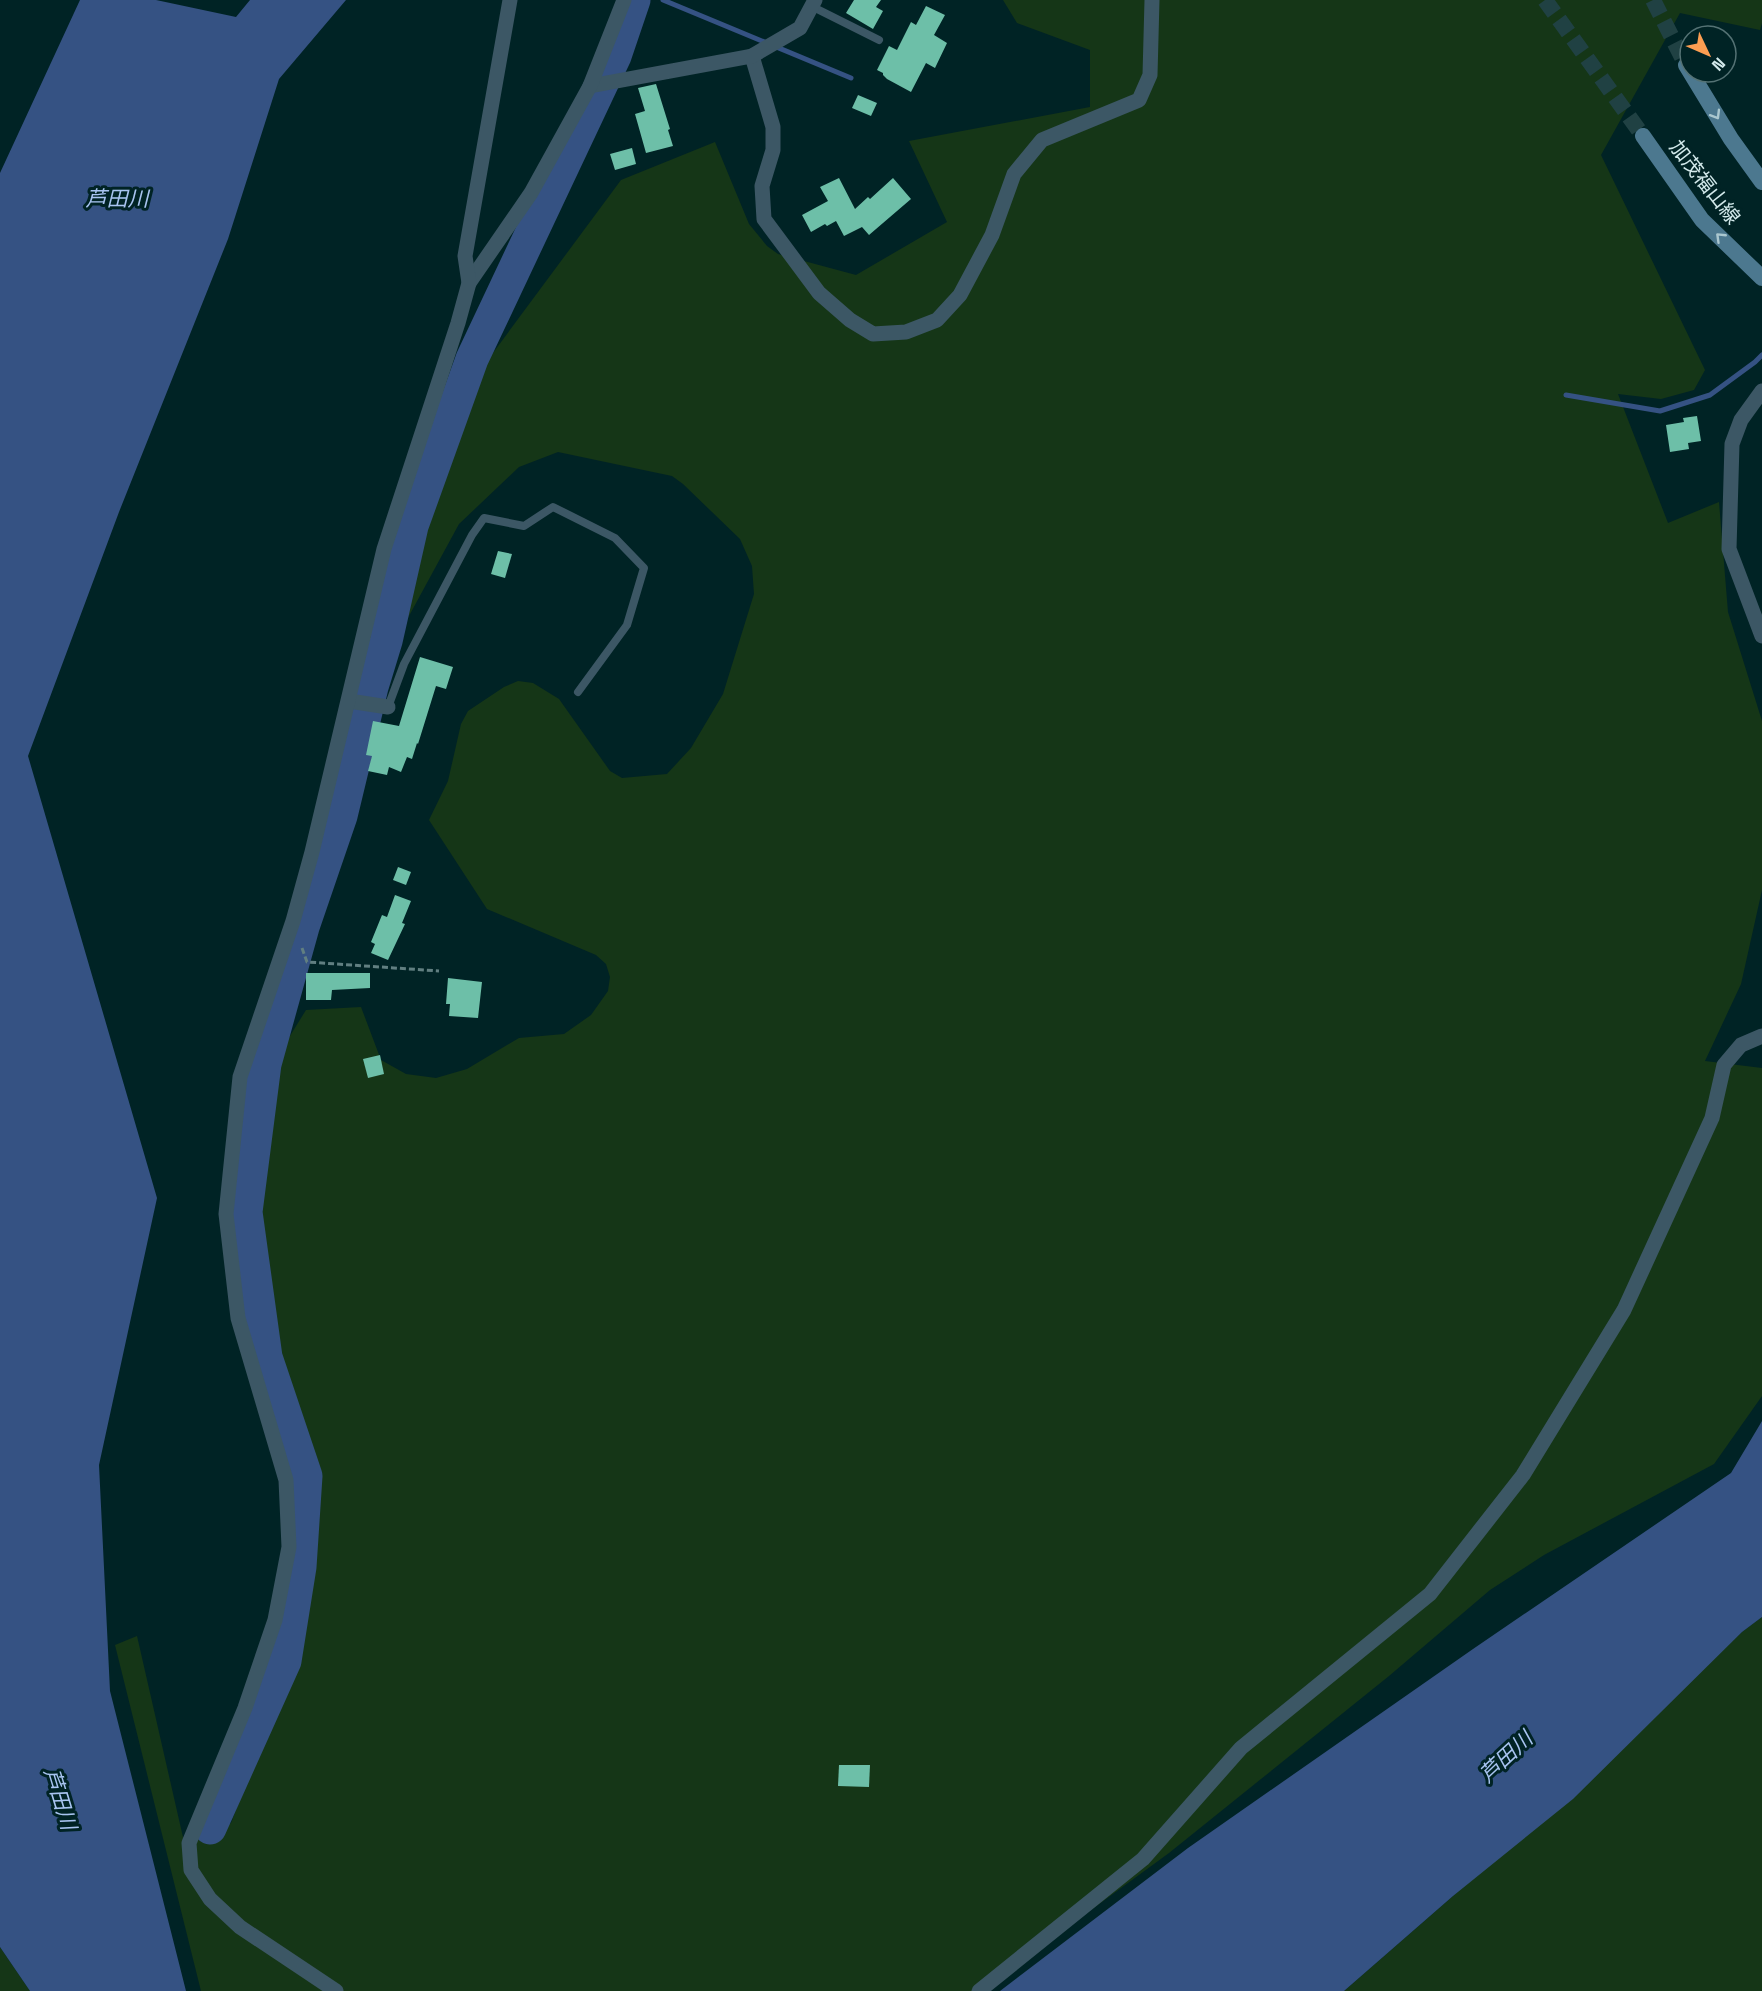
<svg xmlns="http://www.w3.org/2000/svg" width="1762" height="1991" font-family="'Space Grotesk','Noto Sans JP',sans-serif">
<style>
.green{fill:#153617}
.water{fill:#355283}
.lines{fill:none;stroke-linecap:round;stroke-linejoin:round}
.stream{stroke:#355283;stroke-width:5}
.river{stroke:#355283;stroke-width:33}
.building{fill:#6dbfa8}
.secondary-tunnel{stroke:#204143;stroke-width:16;stroke-dasharray:16 8;stroke-linecap:butt}
.path{stroke:#617f81;stroke-width:3;stroke-dasharray:6 3;stroke-linecap:butt}
.service{stroke:#3c5765;stroke-width:8}
.minor{stroke:#3c5765;stroke-width:15}
.secondary{stroke:#4c788f;stroke-width:16}
.oneway{stroke:#aac7cf}
.labels{text-anchor:middle;stroke-width:6;stroke-linejoin:round;paint-order:stroke}
.street-label{font-size:20px;fill:#d2e9eb;stroke:#002325}
.water-label{font-size:21px;font-style:italic;fill:#a8c4f1;stroke:#002325}
</style>
<rect width="100%" height="100%" fill="#002325"/>
<g class="green">
<polygon points="1003,0 1762,0 1762,23 1760,30 1680,13 1601,155 1705,370 1694,390 1661,399 1618,394 1668,523 1719,502 1728,612 1762,721 1762,890 1741,984 1705,1061 1762,1068 1762,1396 1714,1464 1544,1555 1490,1590 1389,1676 1169,1853 980,1991 201,1991 115,1645 137,1636 185,1846 231,1823 291,1664 312,1487 263,1308 252,1231 285,1044 306,1010 361,1007 381,1060 406,1074 436,1078 467,1069 519,1038 564,1034 591,1015 608,991 610,977 606,964 596,955 487,909 429,820 448,781 461,724 468,711 504,687 518,681 533,683 559,699 610,771 622,778 667,774 691,748 723,694 754,594 752,566 740,539 683,484 672,476 558,452 519,467 459,524 391,649 367,641 484,365 621,180 715,142 749,224 767,246 778,254 856,275 947,222 909,141 1090,107 1090,50 1017,23"/>
<polygon points="1762,1617 1762,1991 1344,1991 1453,1896 1742,1632"/>
<polygon points="0,1947 30,1991 0,1991"/>
</g>
<g class="water">
<polygon points="80,0 156,0 236,17 250,0 346,0 279,79 228,239 119,512 28,756 157,1198 99,1465 110,1691 186,1991 30,1991 0,1947 0,173"/>
<polygon points="1762,1421 1762,1617 1742,1632 1573,1799 1453,1896 1344,1991 1000,1991 1188,1848 1473,1649 1731,1473"/>
</g>
<g class="lines">
<g class="stream">
<polyline points="663,0 851,78"/>
<polyline points="1566,395 1660,411 1710,395 1755,362 1762,355"/>
</g>
<polyline class="river" points="210,1828 285,1661 300,1567 306,1476 266,1357 246,1212 265,1064 303,927 341,816 372,687 386,641 412,526 472,359 615,56 634,0"/>
</g>
<g class="building">
<polygon points="854,0 881,0 876,7 883,11 873,29 846,13"/>
<polygon points="926,6 945,15 934,35 947,43 935,68 926,63 911,92 887,79 883,75 883,73 877,70 889,46 897,50 911,22 916,25"/>
<polygon points="656,84 670,129 668,130 673,146 646,153 635,114 645,111 638,88"/>
<polygon points="858,95 877,103 871,116 852,108"/>
<polygon points="632,148 636,164 615,170 610,154"/>
<polygon points="839,178 855,209 868,197 870,199 893,178 911,199 869,235 862,227 844,236 836,221 827,226 825,224 811,232 802,215 828,201 820,187"/>
<polygon points="1697,416 1701,441 1688,443 1689,449 1670,452 1666,425 1684,422 1683,418"/>
<polygon points="498,551 512,554 505,578 491,574"/>
<polygon points="420,657 453,667 446,689 436,686 418,744 417,743 412,759 407,757 401,772 389,767 387,775 368,771 372,756 366,755 373,721 399,726"/>
<polygon points="398,867 411,872 406,885 393,880"/>
<polygon points="395,895 411,901 402,923 405,924 388,960 371,953 375,944 371,942 382,915 387,917"/>
<polygon points="306,973 370,973 370,988 332,990 331,1000 306,1000"/>
<polygon points="448,978 482,982 478,1018 449,1016 450,1004 446,1004"/>
<polygon points="380,1055 384,1074 368,1078 363,1059"/>
<polygon points="839,1765 870,1765 869,1787 838,1786"/>
</g>
<g class="lines">
<g class="secondary-tunnel">
<polyline points="1545,0 1643,136"/>
<polyline points="1653,0 1686,65"/>
</g>
<polyline class="path" points="302,948 307,962 439,971"/>
<g class="service">
<polyline points="813,7 879,40"/>
<polyline points="388,707 404,664 472,535 484,518 524,526 553,507 615,538 644,568 627,625 578,692"/>
</g>
<g class="minor">
<polyline points="752,56 773,127 773,150 762,186 764,219 819,293 850,320 873,334 906,332 937,320 960,295 992,235 1014,174 1042,140 1139,100 1150,75 1152,0"/>
<polyline points="590,86 752,56 800,28 815,0"/>
<polyline points="469,283 531,193 590,86 624,0"/>
<polyline points="1762,391 1741,420 1732,444 1729,549 1762,636"/>
<polyline points="349,701 388,707"/>
<polyline points="336,1991 240,1927 210,1899 191,1870 189,1843 245,1708 275,1620 289,1547 286,1480 238,1318 226,1214 240,1077 293,921 312,852 384,549 458,323 469,283 465,256 510,0"/>
<polyline points="979,1991 1143,1859 1241,1748 1430,1594 1523,1475 1624,1310 1712,1118 1724,1065 1741,1045 1762,1036"/>
</g>
<g class="secondary">
<polyline points="1686,65 1731,139 1762,182"/>
<polyline points="1643,136 1702,220 1762,278"/>
</g>
</g>
<defs><path id="oneway-chevron" d="M-2-3.5L2.5 0L-2 3.5" fill="none" stroke-width="1.6" stroke-linecap="round" stroke-linejoin="round" transform="scale(1.5)"/></defs>
<g class="oneway">
<use href="#oneway-chevron" transform="translate(1716 115) rotate(59)"/>
<use href="#oneway-chevron" transform="translate(1720 237) rotate(-136)"/>
</g>
<g class="labels">
<g class="street-label">
<text transform="translate(1705 182) rotate(52)" y="7">加茂福山線</text>
</g>
<g class="water-label">
<text x="117" y="206">芦田川</text>
<text transform="translate(1506 1757) rotate(-43)" y="7">芦田川</text>
<text transform="translate(60 1799) rotate(73)" y="7">芦田川</text>
</g>
</g>
<g transform="translate(1708 54) rotate(134)"><circle r="28" fill="#002325" stroke="#547274" stroke-width="1.5"/>
<path d="M0-4.5L10 22L0 15L-10 22Z" fill="#fc9e52"/>
<text y="-9" font-size="16" font-weight="bold" text-anchor="middle" fill="#d2e9eb">N</text>
</g>
</svg>
